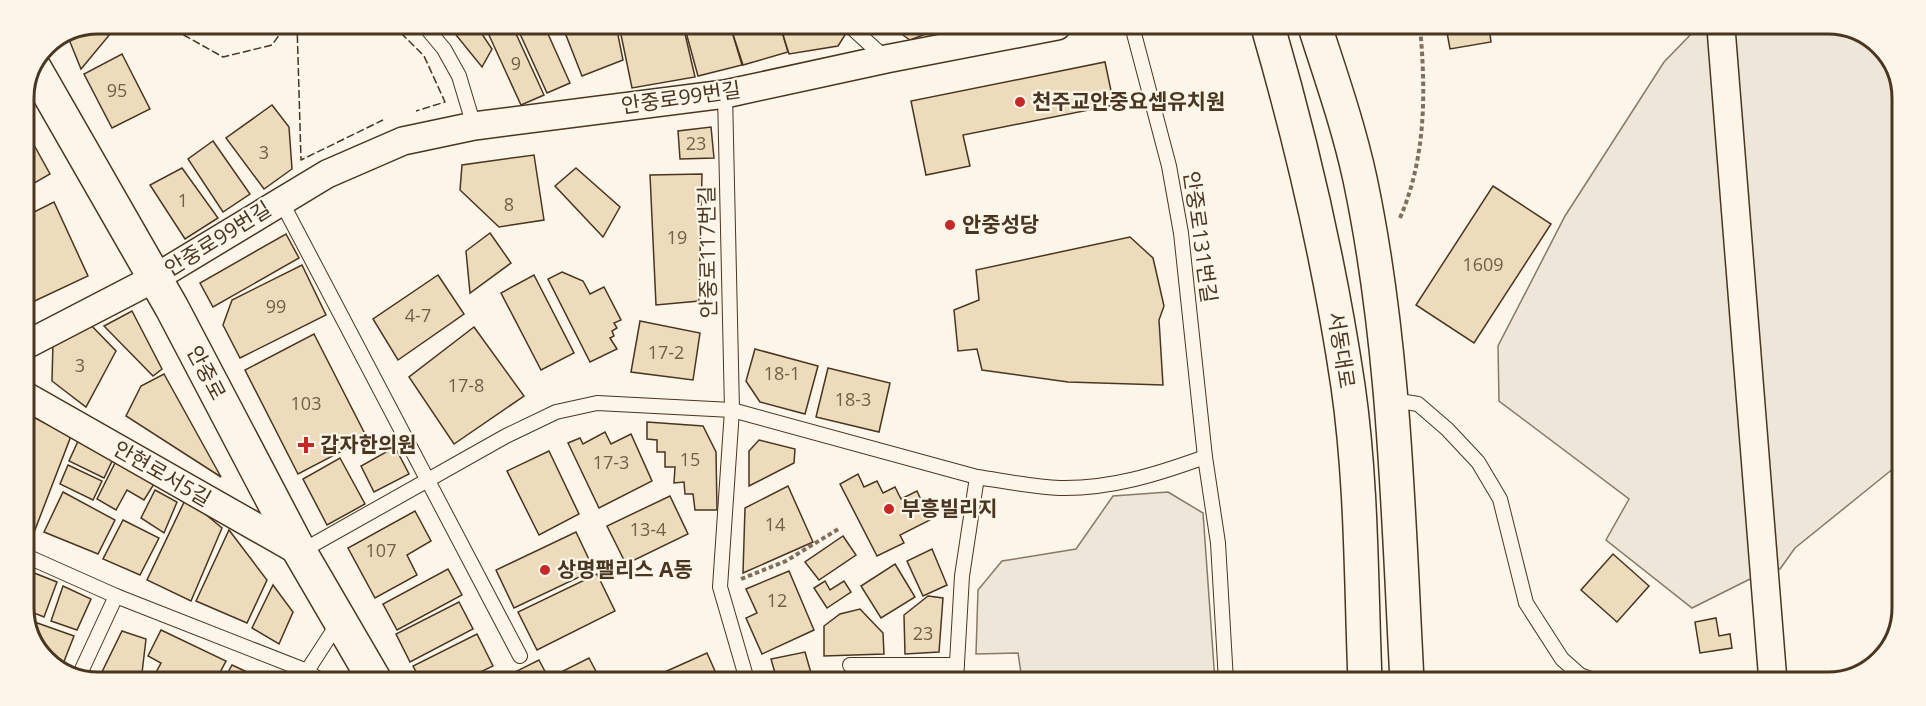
<svg xmlns="http://www.w3.org/2000/svg" width="1926" height="706" font-family="'Open Sans','Noto Sans KR',sans-serif">
<style>
.green{fill:#ede6d9;stroke:#887966;stroke-width:1.5}
.building{fill:#ecdcbc;stroke:#4a3520;stroke-width:1.5}
.lines{fill:none;stroke-linecap:round;stroke-linejoin:round}
.service-casing{stroke:#4a3520;stroke-width:16}
.minor-casing{stroke:#4a3520;stroke-width:30}
.tertiary-casing{stroke:#4a3520;stroke-width:36}
.primary-casing{stroke:#4a3520;stroke-width:36}
.path{stroke:#7f6f5c;stroke-width:4;stroke-dasharray:4.5 3;stroke-linecap:butt}
.service{stroke:#fbf6e9;stroke-width:14}
.minor{stroke:#fbf6e9;stroke-width:27}
.tertiary{stroke:#fbf6e9;stroke-width:33}
.primary{stroke:#fbf6e9;stroke-width:33}
.fence{stroke:#4a3520;stroke-width:1.5;stroke-dasharray:8 3;stroke-linecap:butt}
.poi-dot{fill:#c62828;stroke:#fbf6e9;stroke-width:2}
.labels{text-anchor:middle;stroke-width:4.5;stroke-linejoin:round;paint-order:stroke}
.number-label{font-size:18px;fill:#725f47}
.street-label{font-size:21px;fill:#4a3520;stroke:#fbf6e9}
.poi-label{font-size:21px;font-weight:bold;fill:#4a3520;stroke:#fbf6e9;text-anchor:start}
.rim{fill:none;stroke:#4a3520;stroke-width:3}
</style>
<rect width="100%" height="100%" fill="#fbf6e9"/>
<g class="green">
<polygon points="1698,27 1851,28 1886,53 1902,93 1899,464 1795,548 1780,569 1748,580 1692,608 1606,540 1629,499 1499,401 1498,346 1565,216 1664,62"/>
<polygon points="1168,492 1203,513 1215,681 1022,680 1018,653 976,654 978,590 1002,561 1076,549 1113,496"/>
</g>
<g class="building">
<polygon points="97,24 111,33 81,69 68,37"/>
<polygon points="448,25 476,25 492,49 482,67"/>
<polygon points="507,25 512,25 544,95 521,105 488,33"/>
<polygon points="516,25 544,25 570,83 547,93"/>
<polygon points="562,25 616,25 623,60 582,76"/>
<polygon points="619,25 683,25 695,77 632,88"/>
<polygon points="684,25 730,25 742,65 698,76"/>
<polygon points="730,25 780,25 788,52 743,65"/>
<polygon points="780,25 835,26 845,35 838,46 789,54"/>
<polygon points="890,26 947,26 910,40"/>
<polygon points="1446,27 1489,27 1491,42 1450,49"/>
<polygon points="122,54 150,109 112,128 84,74"/>
<polygon points="1105,62 1114,105 963,135 970,166 926,175 911,101"/>
<polygon points="272,105 289,127 292,169 264,189 226,138"/>
<polygon points="24,127 50,174 24,189"/>
<polygon points="711,127 714,158 680,159 678,131"/>
<polygon points="213,141 250,194 223,212 188,159"/>
<polygon points="534,155 544,220 499,227 460,190 462,165"/>
<polygon points="182,168 218,218 185,239 150,185"/>
<polygon points="576,168 620,207 603,237 555,186"/>
<polygon points="702,174 699,301 656,305 650,175"/>
<polygon points="1493,186 1551,224 1474,343 1416,305"/>
<polygon points="54,202 88,276 24,306 24,217"/>
<polygon points="490,233 511,263 470,293 466,251"/>
<polygon points="286,234 299,258 213,307 200,283"/>
<polygon points="1130,237 1153,258 1164,306 1159,320 1163,385 1068,382 982,370 977,349 958,351 954,310 979,300 976,270"/>
<polygon points="302,265 326,315 240,358 223,325 232,300"/>
<polygon points="562,272 583,281 590,294 604,287 621,320 614,323 617,328 612,331 614,336 610,338 617,349 590,362 548,279"/>
<polygon points="438,275 464,314 398,360 373,319"/>
<polygon points="534,275 574,353 541,370 501,293"/>
<polygon points="132,311 162,369 153,376 104,326"/>
<polygon points="86,320 116,351 86,407 52,381 53,342"/>
<polygon points="640,321 700,333 693,380 631,372"/>
<polygon points="474,327 524,396 454,444 409,377"/>
<polygon points="314,334 367,438 298,474 245,370"/>
<polygon points="755,349 818,366 805,414 760,402 746,381"/>
<polygon points="828,368 890,383 879,432 816,417"/>
<polygon points="164,374 221,477 126,416 141,386"/>
<polygon points="33,417 71,436 33,535 24,531 24,435"/>
<polygon points="647,422 703,426 716,452 717,510 695,510 693,494 685,494 684,482 674,483 675,467 665,467 665,452 657,452 657,440 647,439"/>
<polygon points="605,432 611,444 631,434 652,481 599,508 568,443 580,438 583,444"/>
<polygon points="79,439 114,457 104,478 69,461"/>
<polygon points="759,440 795,449 794,463 749,486 749,451"/>
<polygon points="395,447 409,474 374,492 361,466"/>
<polygon points="549,451 579,514 539,535 507,471"/>
<polygon points="340,458 365,504 327,525 303,479"/>
<polygon points="116,461 154,484 144,500 127,490 116,510 97,499"/>
<polygon points="68,465 102,481 93,500 60,484"/>
<polygon points="858,474 864,487 877,481 883,493 895,487 901,499 917,491 930,520 900,535 904,543 877,556 840,484"/>
<polygon points="788,486 813,542 743,573 745,508"/>
<polygon points="155,490 177,502 164,533 141,518"/>
<polygon points="63,492 115,520 98,554 44,532"/>
<polygon points="670,496 688,534 626,564 607,526"/>
<polygon points="186,498 222,528 191,601 147,580"/>
<polygon points="415,511 431,541 407,555 417,575 375,598 348,548"/>
<polygon points="123,520 159,538 140,575 103,559"/>
<polygon points="229,530 267,580 247,623 196,601"/>
<polygon points="576,532 594,570 514,608 496,570"/>
<polygon points="843,536 856,555 819,580 805,562"/>
<polygon points="932,549 947,585 923,596 907,561"/>
<polygon points="1613,554 1649,586 1617,622 1581,590"/>
<polygon points="895,564 915,597 881,618 861,586"/>
<polygon points="24,569 57,582 44,617 24,609"/>
<polygon points="448,569 462,595 397,630 383,604"/>
<polygon points="789,571 814,630 762,654 746,618 757,613 746,589"/>
<polygon points="597,574 615,611 537,650 518,612"/>
<polygon points="825,581 830,590 844,581 851,592 827,608 814,588"/>
<polygon points="273,585 293,612 279,644 252,628"/>
<polygon points="63,586 91,599 77,630 51,621"/>
<polygon points="928,596 943,598 939,652 905,654 904,615"/>
<polygon points="459,602 473,629 410,662 396,634"/>
<polygon points="860,609 883,633 884,654 824,656 824,626 840,614"/>
<polygon points="1716,618 1719,636 1730,634 1732,648 1700,653 1695,622"/>
<polygon points="26,619 74,636 61,669 40,653"/>
<polygon points="161,630 226,661 217,678 153,678 161,663 148,656"/>
<polygon points="122,631 146,639 142,673 145,678 99,678"/>
<polygon points="477,634 493,666 466,679 420,679 413,666"/>
<polygon points="805,652 813,680 777,680 771,659"/>
<polygon points="707,653 719,680 649,679"/>
<polygon points="589,658 600,679 564,679 561,672"/>
<polygon points="539,660 549,679 501,679"/>
<polygon points="232,665 262,679 225,678"/>
<polygon points="904,671 909,680 885,680"/>
</g>
<g class="lines">
<defs>
<g id="service">
<polyline points="424,25 444,49 459,76 474,126"/>
<polyline points="850,26 886,59"/>
<polyline points="1132,26 1169,166 1181,233 1205,457 1218,543 1226,681"/>
<polyline points="725,94 732,410 720,587 747,680"/>
<polyline points="281,201 520,656"/>
<polyline points="1393,400 1418,404 1447,429 1478,462 1500,499 1526,603 1562,659 1580,675 1596,681"/>
<polyline points="300,552 506,436 556,412 597,403 732,410 977,477"/>
<polyline points="24,555 116,596"/>
<polyline points="850,665 957,665"/>
<polyline points="307,671 340,620"/>
<polyline points="78,678 116,596 307,671 318,679"/>
<path d="M 956,680 L 962,576 L 977,477 C 1004,481 1033,487 1060,488 C 1111,489 1158,474 1205,457"/>
</g>
<g id="minor">
<polyline points="1721,28 1773,682"/>
<polyline points="24,346 155,278 327,174 403,141 474,126 725,94 886,59 1057,26"/>
<polyline points="24,395 300,552"/>
</g>
<polyline id="tertiary" points="35,69 172,308 300,552 374,679"/>
<g id="primary">
<path d="M 1268,27 C 1302,144 1330,265 1348,386 C 1362,483 1361,583 1365,681"/>
<path d="M 1315,27 C 1331,76 1349,128 1360,179 C 1395,345 1398,513 1407,681"/>
</g>
</defs>
<use href="#service" class="service-casing"/>
<use href="#minor" class="minor-casing"/>
<use href="#tertiary" class="tertiary-casing"/>
<use href="#primary" class="primary-casing"/>
<g class="path">
<polyline points="1349,34 1355,27"/>
<path d="M 1400,218 C 1426,158 1426,92 1420,27"/>
<polyline points="741,579 786,561 840,528"/>
</g>
<use href="#service" class="service"/>
<use href="#minor" class="minor"/>
<use href="#tertiary" class="tertiary"/>
<use href="#primary" class="primary"/>
<g class="fence">
<polyline points="164,24 223,57 272,45 287,24"/>
<polyline points="297,24 301,160 383,120"/>
<polyline points="393,25 424,56 445,102 416,111"/>
</g>
</g>
<g class="poi-dot">
<circle cx="1020" cy="102" r="6"/>
<circle cx="950" cy="225" r="6"/>
<path d="M303 436h6v6h6v6h-6v6h-6v-6h-6v-6h6z"/>
<circle cx="889" cy="509" r="6"/>
<circle cx="545" cy="570" r="6"/>
</g>
<g class="labels">
<g class="number-label">
<text x="516" y="70">9</text>
<text x="117" y="97">95</text>
<text x="696" y="150">23</text>
<text x="264" y="159">3</text>
<text x="183" y="207">1</text>
<text x="509" y="211">8</text>
<text x="677" y="244">19</text>
<text x="1483" y="271">1609</text>
<text x="276" y="313">99</text>
<text x="418" y="322">4-7</text>
<text x="666" y="359">17-2</text>
<text x="80" y="372">3</text>
<text x="782" y="380">18-1</text>
<text x="466" y="392">17-8</text>
<text x="853" y="406">18-3</text>
<text x="306" y="410">103</text>
<text x="690" y="466">15</text>
<text x="611" y="469">17-3</text>
<text x="775" y="531">14</text>
<text x="648" y="536">13-4</text>
<text x="381" y="557">107</text>
<text x="777" y="607">12</text>
<text x="923" y="640">23</text>
</g>
<g class="street-label">
<text transform="translate(681 98) rotate(-8)" y="7">안중로99번길</text>
<text transform="translate(1200 237) rotate(82)" y="7">안중로131번길</text>
<text transform="translate(218 239) rotate(-32)" y="7">안중로99번길</text>
<text transform="translate(708 252) rotate(-91)" y="7">안중로117번길</text>
<text transform="translate(1341 350) rotate(81)" y="7">서동대로</text>
<text transform="translate(206 373) rotate(62)" y="7">안중로</text>
<text transform="translate(162 474) rotate(30)" y="7">안현로서5길</text>
</g>
<g class="poi-label">
<text x="1032" y="109">천주교안중요셉유치원</text>
<text x="962" y="232">안중성당</text>
<text x="320" y="452">갑자한의원</text>
<text x="901" y="516">부흥빌리지</text>
<text x="557" y="577">상명팰리스 A동</text>
</g>
</g>
<path d="M0 0H1926V706H0ZM98 34H1828A64 64 0 0 1 1892 98V608A64 64 0 0 1 1828 672H98A64 64 0 0 1 34 608V98A64 64 0 0 1 98 34Z" fill="#fbf6e9" fill-rule="evenodd"/>
<path class="rim" d="M98 34H1828A64 64 0 0 1 1892 98V608A64 64 0 0 1 1828 672H98A64 64 0 0 1 34 608V98A64 64 0 0 1 98 34Z"/>
</svg>
